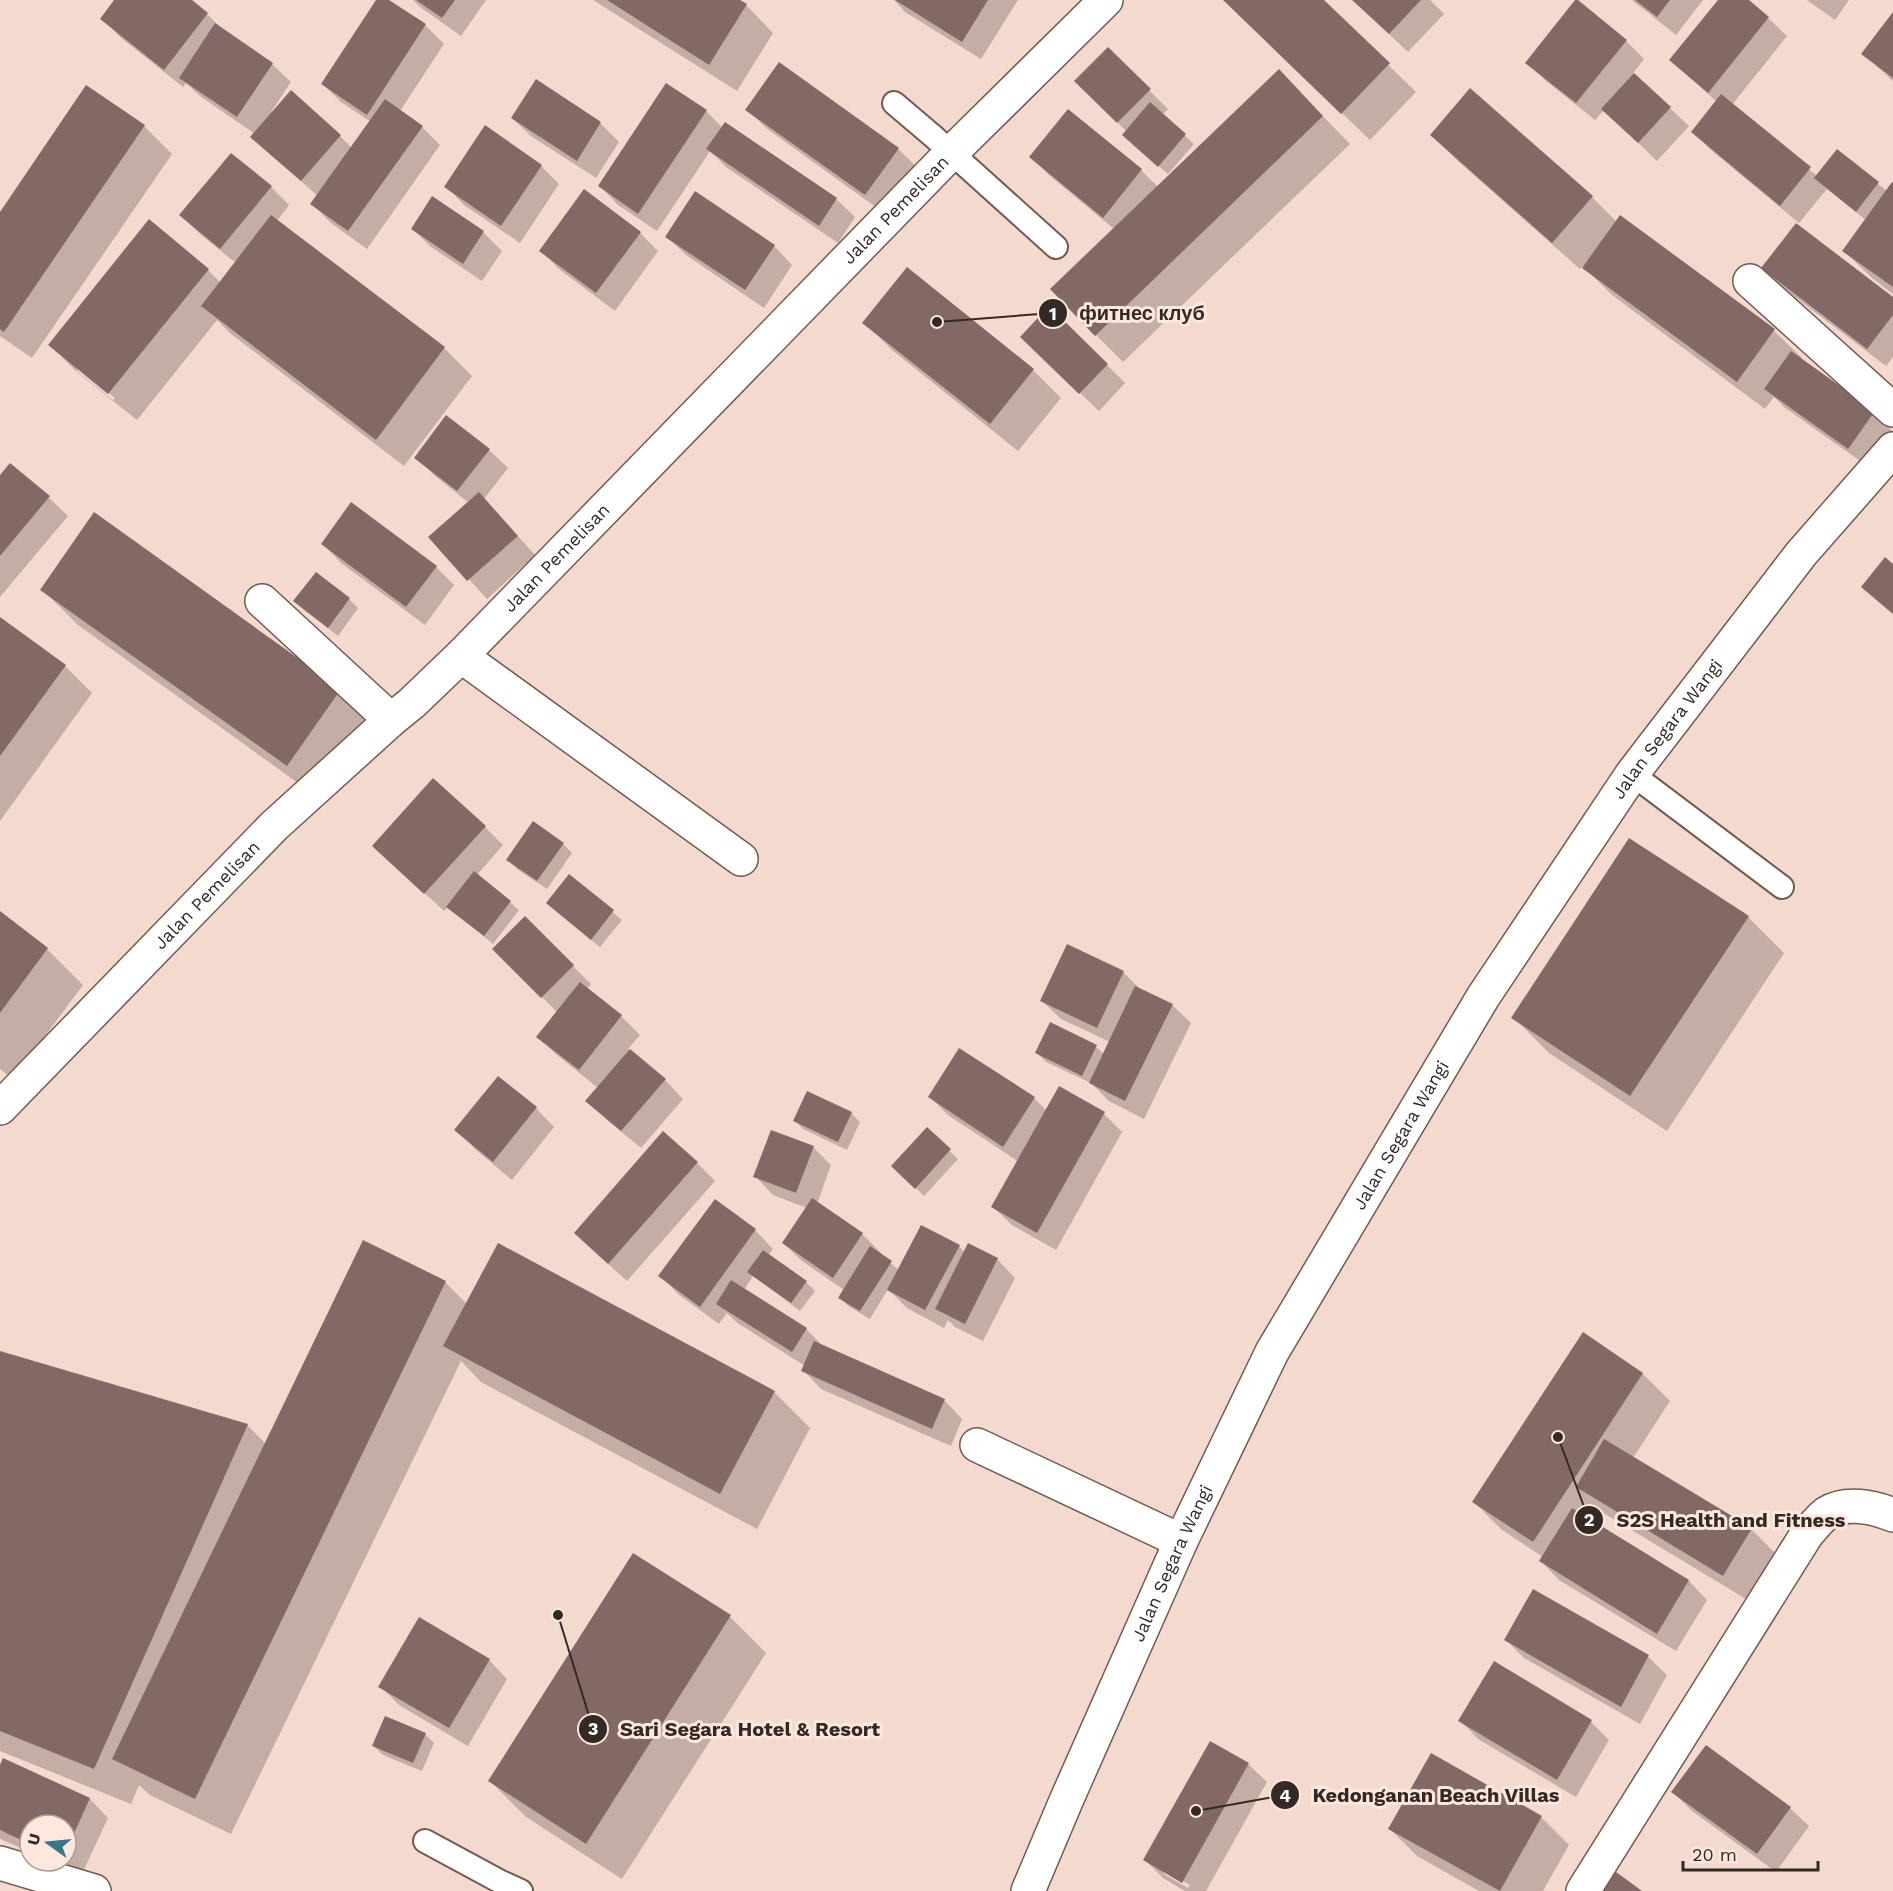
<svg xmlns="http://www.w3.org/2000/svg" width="1893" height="1891" font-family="'Work Sans',sans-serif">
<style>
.shadow{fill:#0003;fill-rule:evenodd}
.building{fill:#836965}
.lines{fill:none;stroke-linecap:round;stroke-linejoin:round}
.service-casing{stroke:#715a50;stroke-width:26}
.minor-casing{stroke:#715a50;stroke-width:36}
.service{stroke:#fff;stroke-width:22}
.minor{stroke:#fff;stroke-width:33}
.labels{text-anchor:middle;stroke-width:6;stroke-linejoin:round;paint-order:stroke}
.street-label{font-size:18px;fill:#332925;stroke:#fee8de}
.leader{fill:none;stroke:#332925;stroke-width:2}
.callout-dot{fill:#332925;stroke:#fee8de;stroke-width:2}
.mark-label{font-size:18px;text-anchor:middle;font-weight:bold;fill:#fff}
.callout-label{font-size:20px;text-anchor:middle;font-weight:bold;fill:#332925;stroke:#fee8de;stroke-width:6;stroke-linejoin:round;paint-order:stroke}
</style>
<rect width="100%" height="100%" fill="#f4d9ce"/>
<g class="shadow">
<polygon points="116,0 189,0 207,14 224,31 272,64 291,82 271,112 340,136 352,148 371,122 341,102 323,84 378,0 386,0 425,25 444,44 400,111 422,127 440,145 367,249 331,223 312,204 318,196 271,155 252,137 255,134 200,96 186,83 183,87 120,37 102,18"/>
<polygon points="413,0 486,0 461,36 420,7"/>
<polygon points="593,0 738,0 746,5 773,33 737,91"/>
<polygon points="894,0 1018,0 981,59 905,12"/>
<polygon points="1224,0 1322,0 1416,92 1370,140"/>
<polygon points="1353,0 1430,0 1444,14 1408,52"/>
<polygon points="1632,0 1703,0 1676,35"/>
<polygon points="1720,0 1746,0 1768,18 1787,36 1732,105 1817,176 1837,151 1887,191 1893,185 1893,294 1872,278 1844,251 1866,220 1827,189 1799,223 1711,150 1693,132 1717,102 1671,60"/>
<polygon points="1807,0 1849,0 1835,20"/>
<polygon points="1893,15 1893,81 1863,54"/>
<polygon points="1626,41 1644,59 1633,73 1689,126 1657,161 1604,110 1595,120 1546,81 1527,62"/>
<polygon points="1108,49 1168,109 1162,115 1194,144 1168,174 1133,144 1127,132 1076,81"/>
<polygon points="1306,99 1350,144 1123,362 1096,335 1114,229 1049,175 1031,157 1068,111 1141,170 1158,187"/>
<polygon points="747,109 898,149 917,167 884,213 766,128"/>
<polygon points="706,111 722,127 836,199 855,217 838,243 726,167 710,151 657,231 618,205 600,186"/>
<polygon points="512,118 600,123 619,142 596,178 531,136"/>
<polygon points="144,126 172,154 32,358 0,336 0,214"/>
<polygon points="1432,135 1592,197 1617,222 1620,217 1774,331 1802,358 1801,359 1874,413 1892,431 1867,466 1784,407 1774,397 1765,409 1612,295 1583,266 1580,269 1459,162"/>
<polygon points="541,166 559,184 520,243 464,205 446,186"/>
<path d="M 271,187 L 289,205 L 277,221 L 444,348 L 472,376 L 404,466 L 231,334 L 217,320 L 137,420 L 77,372 L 50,345 L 208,270 L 221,283 L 236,263 L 200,234 L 181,215 ZM 77,367 L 115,398 L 113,400 L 77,371 Z"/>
<polygon points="413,229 483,232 502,251 482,281 431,247"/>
<polygon points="640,233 658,251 615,311 559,269 541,251"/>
<polygon points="667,237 774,246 792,265 764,308 686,255"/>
<polygon points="1763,268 1893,299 1893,357 1886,366 1782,287"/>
<polygon points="907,269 1033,370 1061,398 1018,451 892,350 864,322"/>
<polygon points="1040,355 1107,365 1125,383 1099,411"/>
<polygon points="447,417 489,450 508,468 484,499 535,555 487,599 430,537 469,503 435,476 416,457"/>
<polygon points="10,465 49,498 68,516 0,597 0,477"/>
<polygon points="323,544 436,567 454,585 425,625 341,563"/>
<polygon points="316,574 349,599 358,608 338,636 304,610 295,601"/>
<polygon points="42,589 340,691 376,727 323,801 78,625"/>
<polygon points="0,618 65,666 92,693 0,821"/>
<polygon points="534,823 563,844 572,853 547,889 517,869 508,860"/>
<polygon points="485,827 503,845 477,875 519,910 493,944 448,907 444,911 374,846"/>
<polygon points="569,876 622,920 600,947 557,912"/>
<polygon points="0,913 47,949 83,985 13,1079 0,1069"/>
<polygon points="1748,917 1784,953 1667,1131 1549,1053 1513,1017"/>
<polygon points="525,919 591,984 587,989 621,1016 640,1035 628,1049 665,1080 683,1099 641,1148 606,1119 587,1100 598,1088 557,1055 538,1037 557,1012 494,949"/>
<polygon points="1123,972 1142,991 1172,1005 1191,1023 1144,1119 1109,1101 1091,1083 1046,1062 1037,1053 1051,1024 1096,1047 1104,1054 1110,1042 1061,1019 1042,1001"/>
<polygon points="930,1097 1034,1098 1047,1111 1104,1114 1122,1132 1056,1250 1012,1225 993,1207 1019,1162 948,1115"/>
<polygon points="536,1108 554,1127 512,1180 475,1149 456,1130"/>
<polygon points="851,1113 860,1122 847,1150 803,1129 794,1120"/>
<polygon points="927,1129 958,1159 924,1196 893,1166"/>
<polygon points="813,1147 831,1165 817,1204 862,1234 881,1253 880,1255 899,1270 959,1246 965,1253 997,1259 1015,1278 983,1341 955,1327 948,1320 944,1328 907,1308 888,1289 870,1319 848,1306 840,1297 844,1290 802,1261 783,1243 807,1208 773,1195 755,1176"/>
<polygon points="697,1163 715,1181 627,1281 594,1251"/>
<polygon points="755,1230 773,1249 768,1256 806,1282 815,1291 800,1311 753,1276 744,1290 806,1329 825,1348 944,1400 962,1419 951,1446 821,1389 803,1370 805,1366 736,1322 727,1313 719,1324 678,1294 660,1275"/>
<polygon points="445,1282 467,1304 774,1392 810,1428 757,1529 481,1382 461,1361 231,1834 150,1795 139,1785 131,1804 0,1751 0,1353 247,1425 266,1444"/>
<polygon points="1643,1374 1670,1401 1633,1458 1751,1529 1779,1557 1751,1602 1605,1514 1600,1509 1591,1522 1689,1581 1707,1600 1676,1651 1559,1580 1541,1561 1543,1557 1501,1529 1474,1502"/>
<polygon points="633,1555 730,1617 766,1653 622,1879 526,1817 490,1781"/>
<polygon points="1534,1591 1648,1657 1667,1675 1640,1724 1524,1658 1506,1640"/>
<polygon points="489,1660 507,1679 468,1746 399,1705 380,1686"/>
<polygon points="1460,1720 1591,1722 1609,1740 1576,1797 1478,1739"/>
<polygon points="425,1734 434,1743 422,1771 383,1755 374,1746"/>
<polygon points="1706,1747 1790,1808 1809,1826 1776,1872 1692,1811 1673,1792"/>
<polygon points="1431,1755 1541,1817 1569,1845 1543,1891 1479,1891 1417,1856 1390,1829"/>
<polygon points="4,1760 90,1799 108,1818 81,1876 49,1861 66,1861 66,1825 30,1825 30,1852 0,1839 0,1769"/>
<path d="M 1248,1764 L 1267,1782 L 1206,1891 L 1185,1891 L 1163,1878 L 1145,1860 ZM 1164,1871 L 1190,1885 L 1188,1888 L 1164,1874 Z"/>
</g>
<g class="building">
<polygon points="114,0 192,0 208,13 164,70 100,19"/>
<polygon points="376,0 389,0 426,24 367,115 321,84"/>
<polygon points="416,0 455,0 442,18"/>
<polygon points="607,0 740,0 747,4 709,65"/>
<polygon points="895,0 988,0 962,42"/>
<polygon points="1223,0 1324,0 1390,63 1341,114"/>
<polygon points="1352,0 1421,0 1389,34"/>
<polygon points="1575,0 1578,0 1627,40 1576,103 1525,63"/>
<polygon points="1635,0 1670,0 1657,17"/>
<polygon points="1718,0 1749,0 1769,17 1708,93 1669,60"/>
<polygon points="1893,12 1893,78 1861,54"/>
<polygon points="215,23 273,63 237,117 179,78"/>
<polygon points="1108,47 1151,89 1117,123 1074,81"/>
<polygon points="779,62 899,148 865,195 745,110"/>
<polygon points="1279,69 1323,116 1095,336 1050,289"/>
<polygon points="1634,73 1671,107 1638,143 1601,109"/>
<polygon points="536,79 601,122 577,161 511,118"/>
<polygon points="666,83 707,110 638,214 598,186"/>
<polygon points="86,85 145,125 4,332 0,329 0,212"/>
<polygon points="1470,88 1593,196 1552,243 1430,135"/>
<polygon points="291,90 341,135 301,181 250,137"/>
<polygon points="1721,94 1811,167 1780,206 1691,132"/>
<polygon points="385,99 423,126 348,231 310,204"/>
<polygon points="1150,102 1186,134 1158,167 1122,135"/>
<polygon points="1068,109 1142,169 1103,218 1029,157"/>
<polygon points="725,122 837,198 819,226 706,149"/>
<polygon points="485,125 542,165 501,226 444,187"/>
<polygon points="1837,149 1879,182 1856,212 1814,178"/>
<polygon points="231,153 272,186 220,249 179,215"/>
<polygon points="1892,182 1893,183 1893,287 1842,251"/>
<polygon points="584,189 641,232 596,293 539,251"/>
<polygon points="695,191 775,245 745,290 665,237"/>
<polygon points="432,196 484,231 463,264 411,229"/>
<polygon points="271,215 445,347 376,440 201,306"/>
<polygon points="1620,215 1775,329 1737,382 1582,268"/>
<polygon points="149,219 209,269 108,394 48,345"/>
<polygon points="1796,223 1893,297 1893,315 1867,349 1761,268"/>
<polygon points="907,267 1034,369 990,424 862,323"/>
<polygon points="1049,306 1108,364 1079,394 1020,337"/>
<polygon points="1791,351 1875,411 1848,449 1764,389"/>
<polygon points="446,415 490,449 457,491 414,458"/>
<polygon points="10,463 50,496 0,556 0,475"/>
<polygon points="479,492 518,536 467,581 428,537"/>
<polygon points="351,502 437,566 406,607 321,544"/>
<polygon points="94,512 341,689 287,766 40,590"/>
<polygon points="1885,557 1893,564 1893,614 1861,587"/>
<polygon points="316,572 350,598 328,628 293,601"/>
<polygon points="0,617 66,665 0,756"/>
<polygon points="433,778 486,826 424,894 372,846"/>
<polygon points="533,821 564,843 537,881 506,860"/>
<polygon points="1629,838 1749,916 1630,1096 1511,1018"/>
<polygon points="474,871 511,901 484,936 446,907"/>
<polygon points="569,874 614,910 591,940 546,903"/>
<polygon points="0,911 48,948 0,1013"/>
<polygon points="525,916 574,965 541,998 492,949"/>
<polygon points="1067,944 1124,971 1097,1028 1040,1001"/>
<polygon points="580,982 622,1015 579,1070 536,1037"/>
<polygon points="1135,986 1173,1004 1125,1101 1089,1083"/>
<polygon points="1050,1022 1097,1045 1082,1076 1035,1053"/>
<polygon points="959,1048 1035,1097 1003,1147 928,1097"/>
<polygon points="630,1049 666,1079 621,1131 585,1101"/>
<polygon points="498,1076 537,1107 493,1162 454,1130"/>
<polygon points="1059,1086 1105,1112 1037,1233 991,1207"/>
<polygon points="807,1091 852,1112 838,1142 793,1121"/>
<polygon points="927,1127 951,1149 915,1189 891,1166"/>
<polygon points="771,1130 814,1146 796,1193 753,1177"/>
<polygon points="663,1131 698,1162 608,1264 574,1233"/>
<polygon points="812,1198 863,1233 833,1278 782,1243"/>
<polygon points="715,1199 756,1229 700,1307 658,1276"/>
<polygon points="921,1225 960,1245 925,1310 887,1290"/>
<polygon points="363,1240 446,1281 195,1799 112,1759"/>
<polygon points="498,1243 775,1391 720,1494 443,1346"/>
<polygon points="968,1243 998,1258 965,1324 935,1309"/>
<polygon points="870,1246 892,1261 860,1311 838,1298"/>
<polygon points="763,1250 807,1281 791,1303 747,1272"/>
<polygon points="731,1280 807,1328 792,1352 716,1304"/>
<polygon points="1583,1332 1643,1373 1533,1542 1472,1502"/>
<polygon points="814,1341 945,1399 932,1429 801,1371"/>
<polygon points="0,1351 248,1424 94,1769 0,1731"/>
<polygon points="1604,1439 1752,1528 1723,1576 1576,1487"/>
<polygon points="1572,1508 1689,1580 1657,1634 1539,1561"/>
<polygon points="633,1553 731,1615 586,1844 488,1781"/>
<polygon points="1533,1589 1649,1655 1621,1707 1504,1640"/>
<polygon points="419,1617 490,1659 449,1728 378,1687"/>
<polygon points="1494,1661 1592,1720 1557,1780 1458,1721"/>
<polygon points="385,1716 426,1733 413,1763 372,1746"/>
<polygon points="1210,1741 1249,1763 1182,1883 1143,1860"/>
<polygon points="1706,1745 1791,1807 1757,1854 1671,1792"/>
<polygon points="1431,1753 1542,1816 1500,1891 1388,1829"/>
<polygon points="3,1758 90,1798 66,1851 66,1825 30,1825 30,1844 0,1830 0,1765"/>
<polygon points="1616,1872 1642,1891 1603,1891"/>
</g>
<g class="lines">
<defs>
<g id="service">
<polyline points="894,103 934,137 1056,247"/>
<polyline points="1632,774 1782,887"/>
<polyline points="425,1841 499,1881 521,1891"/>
</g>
<g id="minor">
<polyline points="1750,281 1893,410"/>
<polyline points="262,601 391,720"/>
<polyline points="461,656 741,859"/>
<path id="s1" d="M 0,1108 L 274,826 L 391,720 L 412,703 L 461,656 L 951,153 L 1106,0"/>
<polyline points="977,1445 1181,1541"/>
<polyline points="0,1863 94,1891"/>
<path id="s2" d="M 1028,1891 L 1066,1801 L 1181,1541 L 1272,1352 L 1483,997 L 1632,774 L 1801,554 L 1893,449"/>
<path d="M 1583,1891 L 1807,1534 C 1813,1527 1820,1518 1827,1513 C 1846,1501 1874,1507 1893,1515"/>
</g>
</defs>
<use href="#service" class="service-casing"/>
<use href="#minor" class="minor-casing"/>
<use href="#service" class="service"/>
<use href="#minor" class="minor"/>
</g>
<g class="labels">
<g class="street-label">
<text dy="6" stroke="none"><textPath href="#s1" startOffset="1269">Jalan Pemelisan</textPath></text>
<text dy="6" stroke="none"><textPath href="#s1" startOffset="783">Jalan Pemelisan</textPath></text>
<text dy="6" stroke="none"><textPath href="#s2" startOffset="1330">Jalan Segara Wangi</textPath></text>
<text dy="6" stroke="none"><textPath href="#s1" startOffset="297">Jalan Pemelisan</textPath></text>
<text dy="6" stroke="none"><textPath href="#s2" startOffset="844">Jalan Segara Wangi</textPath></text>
<text dy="6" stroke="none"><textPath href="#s2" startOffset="358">Jalan Segara Wangi</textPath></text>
</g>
</g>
<path class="leader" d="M937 322L1053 313M1558 1437L1589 1520M558 1615L593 1729M1196 1811L1285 1795"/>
<g class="callout-dot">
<circle cx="937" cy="322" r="6"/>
<circle cx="1558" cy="1437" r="6"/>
<circle cx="558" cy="1615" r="6"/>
<circle cx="1196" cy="1811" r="6"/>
<circle cx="1053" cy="313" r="15"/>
<circle cx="1589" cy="1520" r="15"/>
<circle cx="593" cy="1729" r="15"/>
<circle cx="1285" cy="1795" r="15"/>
</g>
<g class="mark-label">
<text x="1053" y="320">1</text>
<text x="1589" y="1526">2</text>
<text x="593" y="1735">3</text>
<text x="1285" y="1802">4</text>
</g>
<g class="callout-label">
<text x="1142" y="320">фитнес клуб</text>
<text x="1731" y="1527">S2S Health and Fitness</text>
<text x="750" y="1736">Sari Segara Hotel &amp; Resort</text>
<text x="1436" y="1802">Kedonganan Beach Villas</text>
</g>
<g transform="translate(48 1843) rotate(285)"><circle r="28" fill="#fee8de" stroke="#ad9c94" stroke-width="1.5"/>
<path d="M0-4.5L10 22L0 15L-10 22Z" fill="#37788b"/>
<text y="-9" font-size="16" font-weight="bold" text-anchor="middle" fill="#332925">U</text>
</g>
<path d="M1683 1861v9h135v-9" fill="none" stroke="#332925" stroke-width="3"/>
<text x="1692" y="1861" font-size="18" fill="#332925" stroke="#fee8de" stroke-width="4.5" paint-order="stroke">20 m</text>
</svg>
